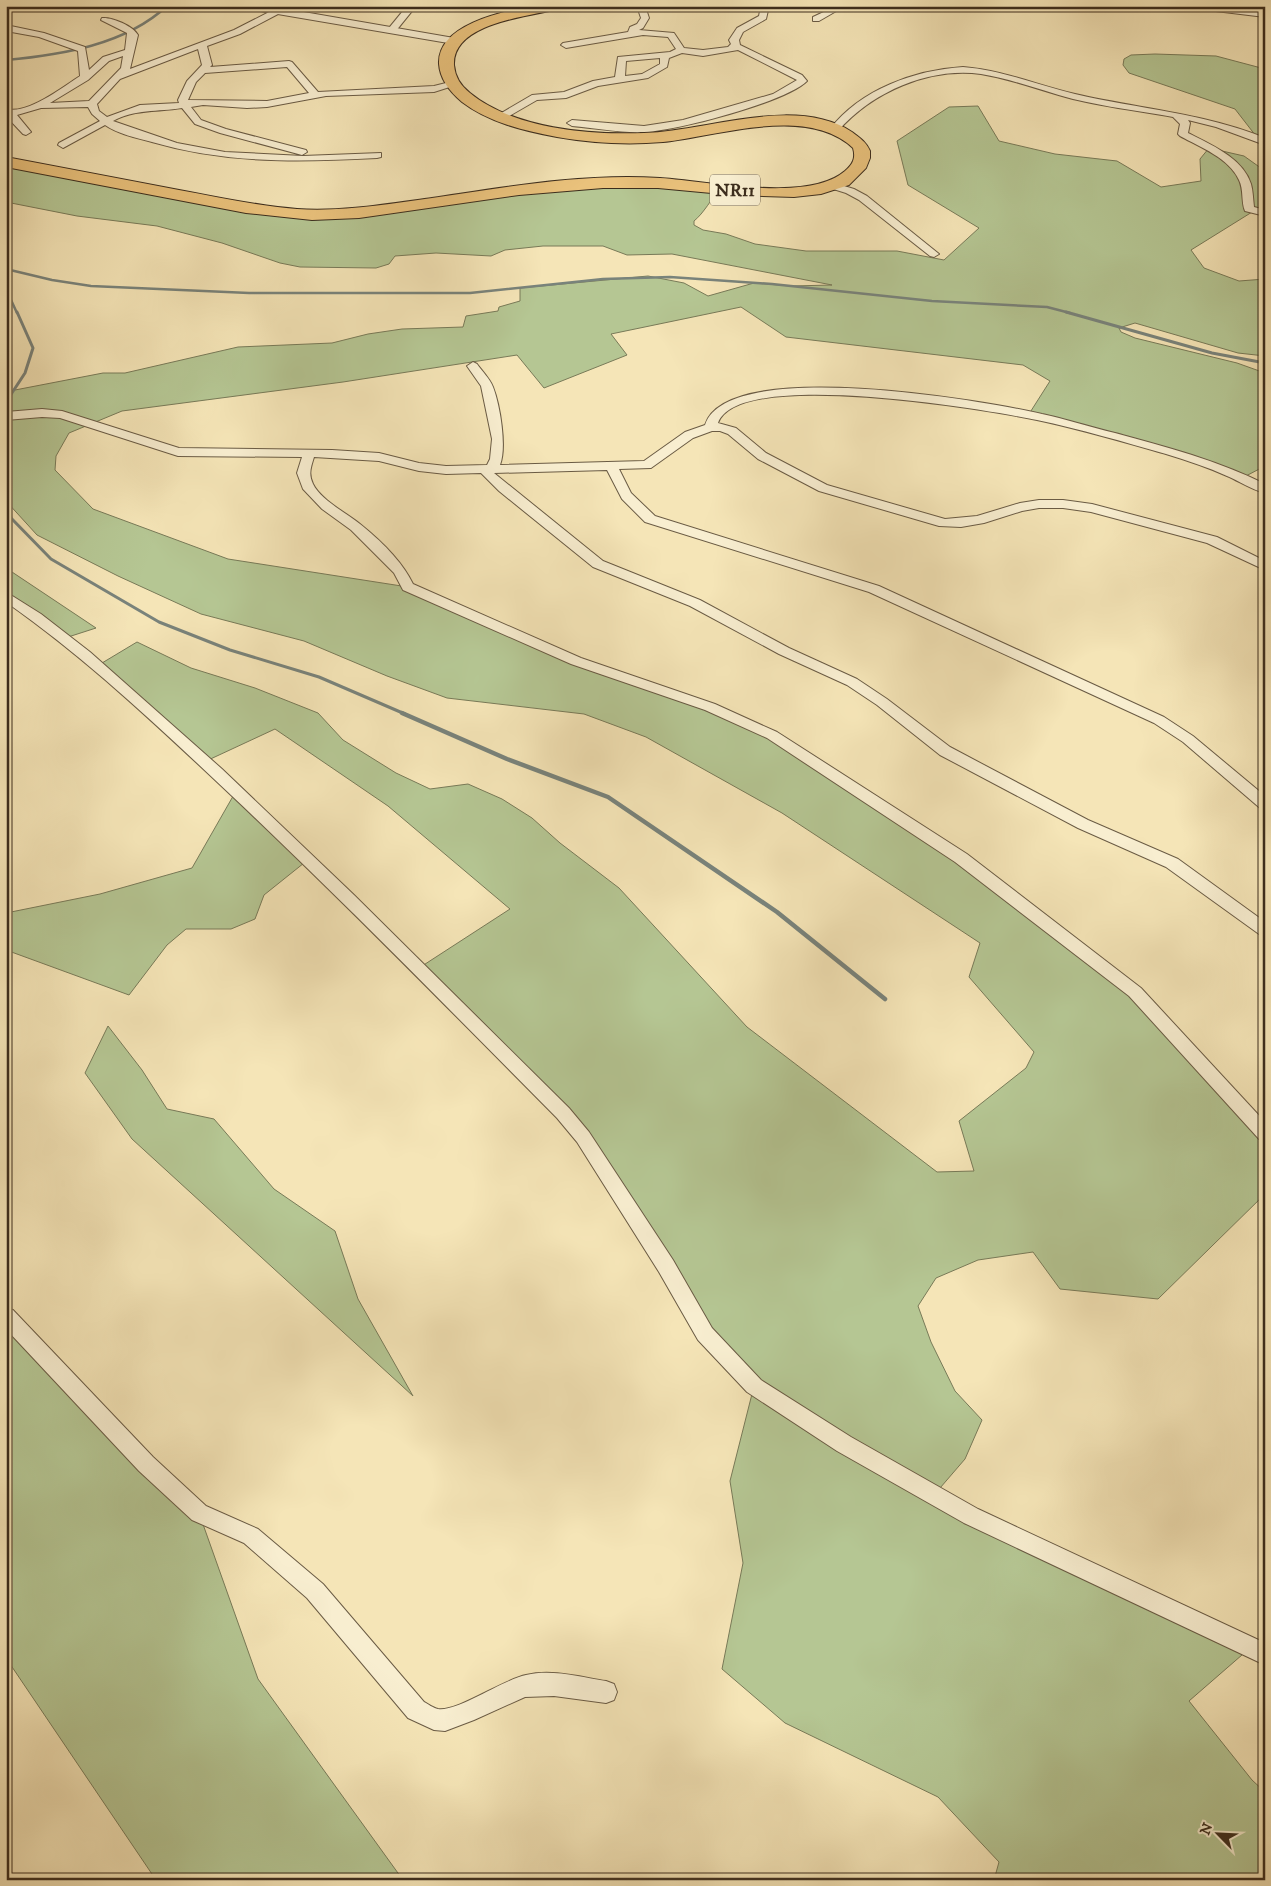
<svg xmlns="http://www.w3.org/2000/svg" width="1271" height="1886" font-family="'IM FELL DW Pica',serif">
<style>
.green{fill:#b5c693;stroke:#787a58}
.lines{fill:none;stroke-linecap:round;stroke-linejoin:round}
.stream-far2{stroke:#79837b;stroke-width:2.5}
.stream-far1{stroke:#79837b;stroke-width:3}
.stream{stroke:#79837b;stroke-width:4.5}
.minor-casing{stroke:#6a5b44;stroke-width:2}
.tertiary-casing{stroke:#6a5b44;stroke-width:2}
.trunk-casing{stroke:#3c2d1d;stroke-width:2}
.minor{fill:#f8eed0;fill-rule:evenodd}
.tertiary{fill:#f8eed0;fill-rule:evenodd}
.trunk{fill:#eac27c;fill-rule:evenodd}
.labels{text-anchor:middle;stroke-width:5;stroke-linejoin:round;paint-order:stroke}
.shield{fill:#f8eed0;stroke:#746753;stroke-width:1}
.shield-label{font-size:18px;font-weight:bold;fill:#3c2d1d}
</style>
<rect width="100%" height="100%" fill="#f5e5b7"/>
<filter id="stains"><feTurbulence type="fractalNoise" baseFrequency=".004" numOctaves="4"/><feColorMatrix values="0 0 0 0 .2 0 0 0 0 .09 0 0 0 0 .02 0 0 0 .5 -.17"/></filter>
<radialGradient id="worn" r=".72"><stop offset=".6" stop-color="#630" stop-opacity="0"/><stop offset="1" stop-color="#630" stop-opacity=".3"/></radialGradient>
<g class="green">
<polygon points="1155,54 1216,56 1265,69 1265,142 1259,140 1235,109 1129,73 1123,65 1124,59 1131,55"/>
<path d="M 978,106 L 999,141 L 1055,154 L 1117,161 L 1161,187 L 1201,181 L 1200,159 L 1209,148 L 1244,156 L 1265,171 L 1265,204 L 1191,250 L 1204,268 L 1239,281 L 1265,279 L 1265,356 L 1238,353 L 1135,323 L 1119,328 L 1121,332 L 1135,338 L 1237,363 L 1265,373 L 1265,466 L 1244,477 L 1212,465 L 1029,414 L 1050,381 L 1023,365 L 786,337 L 741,307 L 611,334 L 627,355 L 544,388 L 517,355 L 343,382 L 122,411 L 69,433 L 56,456 L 55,470 L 93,509 L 228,559 L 408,587 L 576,661 L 747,723 L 961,858 L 1135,992 L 1265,1134 L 1265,1194 L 1158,1299 L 1060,1289 L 1033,1252 L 978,1260 L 936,1278 L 918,1306 L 931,1342 L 955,1391 L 982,1420 L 965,1459 L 934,1495 L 1250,1648 L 1189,1701 L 1252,1780 L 1265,1792 L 1265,1880 L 994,1880 L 999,1862 L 938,1797 L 785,1723 L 722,1669 L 743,1563 L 730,1481 L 754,1386 L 705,1334 L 583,1137 L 419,968 L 510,909 L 388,806 L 275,729 L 204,762 L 97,666 L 137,642 L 191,668 L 255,688 L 318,713 L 343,740 L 396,773 L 430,789 L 468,784 L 502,799 L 532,818 L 560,843 L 619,888 L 747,1027 L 937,1172 L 974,1171 L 959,1121 L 1026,1068 L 1034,1052 L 969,977 L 980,943 L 782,813 L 646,737 L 584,714 L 447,698 L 387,676 L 304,641 L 201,614 L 118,576 L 37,535 L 6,501 L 6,399 L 15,390 L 103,373 L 125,373 L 238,347 L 332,343 L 368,334 L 402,329 L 463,327 L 466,316 L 498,311 L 499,307 L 520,301 L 520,288 L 648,276 L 684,283 L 708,296 L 754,283 L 791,286 L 832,285 L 672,254 L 627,255 L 603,246 L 543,246 L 505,250 L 491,256 L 436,253 L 395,256 L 389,264 L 376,268 L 300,267 L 280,263 L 222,243 L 157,226 L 77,216 L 6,202 L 6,162 L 313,215 L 566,185 L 720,189 C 711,199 704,213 694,221 L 694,225 L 703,230 L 726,234 L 755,244 L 806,251 L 897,251 L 944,260 L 979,228 L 908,185 L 897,141 L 949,107 Z"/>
<polygon points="6,568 96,628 65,638 6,596"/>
<polygon points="236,791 309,859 264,895 255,919 231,929 186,929 167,945 129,995 6,950 6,913 100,894 192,868"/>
<polygon points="108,1026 142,1070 167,1109 214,1119 274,1189 335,1231 358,1299 413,1396 132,1139 85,1073"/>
<polygon points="6,1316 199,1513 258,1679 403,1880 156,1880 6,1658"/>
</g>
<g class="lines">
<g class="stream-far2">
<path d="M 6,60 C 61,55 125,45 167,6"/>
<polyline points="6,269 52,280 91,286 249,293 470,293 603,279 670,277 772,284 932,301 1047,307 1070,313"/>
<polyline points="6,289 17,313"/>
</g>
<g class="stream-far1">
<polyline points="1066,312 1212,353 1265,363"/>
<polyline points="6,402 25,373 33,348 17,312"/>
<polyline points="6,501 11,518 51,559 159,622 230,650 319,677 405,714"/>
</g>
<polyline class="stream" points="402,713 507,759 608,797 777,912 885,999"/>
<defs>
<g id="minor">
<polygon points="407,6 416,6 395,32 389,32 389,28"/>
<path d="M 637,6 L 672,6 L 668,9 L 646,9 L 649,18 L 643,28 L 639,30 L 674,33 L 684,48 L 703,50 L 728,47 L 731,44 L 729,40 L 737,28 L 759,16 L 761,6 L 769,6 L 766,19 L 743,32 L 739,40 L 740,45 L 802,75 L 807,81 C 786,102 676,131 644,132 C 621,133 595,128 572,126 L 567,123 L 572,120 L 644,126 L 683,120 L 773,94 L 797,80 L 738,50 L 703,56 L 682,53 L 669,58 L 667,67 L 648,78 L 598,86 L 566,98 L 537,100 L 504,119 L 498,119 L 498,115 L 532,95 L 564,92 L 593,81 L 615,77 L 618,57 L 670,52 L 676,49 L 668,37 L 643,35 L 566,48 L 561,45 L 563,43 L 628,32 L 630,27 L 637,24 L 641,18 ZM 660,58 L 660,64 L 642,74 L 625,76 L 626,61 Z"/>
<polygon points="830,6 838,6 838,10 819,21 813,21 813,17 830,9"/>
<polygon points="931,6 939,6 938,11 932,11"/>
<polygon points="1195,6 1223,6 1265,11 1265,17 1199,9"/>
<path d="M 275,9 L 278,10 L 278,14 L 240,34 L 207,46 L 212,65 L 210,67 L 289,61 L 292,62 L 318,92 L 434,86 L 454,81 L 459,84 L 434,92 L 326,96 L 267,107 L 247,108 L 203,105 L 191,107 L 201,120 L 226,129 L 306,150 L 307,152 L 302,155 L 220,133 L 195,124 L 182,108 C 158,112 134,109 113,121 L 177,143 L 225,152 L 303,156 L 381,153 L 381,157 L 377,158 C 301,162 227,164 152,142 C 137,138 118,134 105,125 L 63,148 L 58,145 L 59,143 L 100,121 L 92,114 L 88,107 L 41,108 L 17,115 L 31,132 L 26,135 L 23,134 L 6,116 L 6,109 C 27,115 63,87 80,76 L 78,51 L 39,37 L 6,31 L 6,25 L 44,33 L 85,47 L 89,70 L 103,57 L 125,50 L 127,33 L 101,20 L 102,18 C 112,17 133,26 138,35 L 130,69 L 234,30 ZM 198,49 L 202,65 L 187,81 L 178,100 L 179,103 L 140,105 L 107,117 L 99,111 L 97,104 L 120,79 ZM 123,56 L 121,68 L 89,101 L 50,103 L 88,80 L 109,61 ZM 287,67 L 309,93 L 267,101 L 188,100 L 196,82 L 205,73 Z"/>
<path d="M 963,67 C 1002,70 1037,85 1075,94 C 1139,109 1204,113 1265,138 L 1265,145 L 1216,127 L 1188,120 L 1190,123 L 1188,133 C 1210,144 1243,158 1251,184 C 1253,191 1253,199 1254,207 L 1265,210 L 1265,216 L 1245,211 C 1241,202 1244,190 1239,180 C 1229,158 1200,147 1180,136 L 1178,134 L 1180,124 L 1173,117 C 1140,111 1106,107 1073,99 C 1042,91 1012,79 981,74 C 929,67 872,92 838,131 L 832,131 L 830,129 C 861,89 915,70 963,67 Z"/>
<polygon points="831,182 854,189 867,196 939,254 934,257 930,256 859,200 846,193 827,187 826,185"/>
<path d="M 473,362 L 477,364 C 482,371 490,379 493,387 C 500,405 507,447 500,465 L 644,461 L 685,432 L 705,425 C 727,356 986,401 1042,414 C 1066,419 1090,427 1115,433 C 1166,447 1217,460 1265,484 L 1265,493 C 1252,490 1239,481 1227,476 C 1207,467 1186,460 1166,454 C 1124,442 1080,429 1037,420 C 988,410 738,367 718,423 L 736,428 L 766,453 L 827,485 L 945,519 L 977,516 L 1020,503 L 1039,500 L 1063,500 L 1092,504 L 1217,537 L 1265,561 L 1265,570 L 1207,543 L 1091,512 L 1063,508 L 1039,508 L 1022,511 L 984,523 L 961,527 L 939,526 L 819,491 L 758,459 L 728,434 L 720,431 L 712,431 L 693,438 L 651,468 L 619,469 L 631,493 L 655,516 L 879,586 L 1164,717 L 1193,736 L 1265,796 L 1265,809 L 1260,808 L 1183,742 L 1154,723 L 869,592 L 645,522 L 622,499 L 607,470 L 494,473 L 603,561 L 700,600 L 789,648 L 857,679 L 887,699 L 950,747 L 1088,820 L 1178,859 L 1265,922 L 1265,936 L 1259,934 L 1166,867 L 1078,828 L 940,755 L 877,705 L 847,685 L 779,654 L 690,606 L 593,567 L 499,491 L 481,473 L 446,474 L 419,471 L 379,461 L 314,457 C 311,467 308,474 313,484 C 320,499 346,513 360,524 C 380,540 402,561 413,584 L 581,658 L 715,704 L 777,732 L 967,854 L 1141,988 L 1265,1122 L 1265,1141 L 1259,1139 L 1129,996 L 955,862 L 767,738 L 705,710 L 571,664 L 403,590 L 394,573 L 351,530 L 322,509 L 303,489 L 297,473 L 302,457 L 178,456 L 60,418 L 42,417 L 6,420 L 6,412 L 42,409 L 62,411 L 179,448 L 332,450 L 379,453 L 419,463 L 446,466 L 487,465 L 490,459 L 492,439 L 481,386 L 467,366 Z"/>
<path d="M 6,592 L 41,614 L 90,652 L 222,769 L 354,895 L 569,1108 L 589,1132 L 673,1260 L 712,1328 L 761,1380 L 851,1437 L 978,1509 L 1265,1643 L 1265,1665 L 964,1523 L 837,1451 L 747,1392 L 698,1340 L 659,1272 L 577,1142 L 557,1118 C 449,1009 342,900 231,795 C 159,727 87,659 6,602 Z"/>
<path d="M 6,1308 L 13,1310 L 153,1457 L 206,1506 L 258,1529 L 323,1584 L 424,1702 C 428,1704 433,1708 438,1709 C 458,1712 502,1680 526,1675 C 552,1669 580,1677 606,1681 L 614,1684 L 617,1692 L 614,1700 L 606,1703 L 554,1696 L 525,1697 L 474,1720 L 445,1731 L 434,1730 L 408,1718 L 307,1598 L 244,1543 L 192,1520 L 139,1471 L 6,1329 Z"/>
</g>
<polygon id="tertiary" points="243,6 269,6 454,38 460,41 454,44 248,9"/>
<path id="trunk" d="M 531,6 L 561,6 L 559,9 C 530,16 452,23 454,65 C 455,77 461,86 470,93 C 514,129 590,135 644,133 C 708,131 795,95 852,132 C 860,138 866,142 870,151 L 870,158 L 866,168 L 849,185 L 821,194 L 794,197 L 733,195 L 658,188 L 603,188 L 519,195 L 359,218 L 312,220 L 246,213 L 6,167 L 6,157 C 64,168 122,179 179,190 C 218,197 257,206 297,209 C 342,212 388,204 432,198 C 507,187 584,173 660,178 C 707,181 808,203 845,171 C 853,164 856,158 853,148 C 807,105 718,136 663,142 C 628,145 591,143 557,137 C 524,131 488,122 462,102 C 450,92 440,79 439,64 C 437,25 501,12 531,6 Z"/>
</defs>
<use href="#minor" class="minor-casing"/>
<use href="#tertiary" class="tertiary-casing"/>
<use href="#trunk" class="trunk-casing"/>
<use href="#minor" class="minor"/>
<use href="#tertiary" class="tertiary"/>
<use href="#trunk" class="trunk"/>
</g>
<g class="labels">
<rect class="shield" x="710" y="174.5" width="50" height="31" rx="4"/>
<g class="shield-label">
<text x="735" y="196">NR11</text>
</g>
</g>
<rect width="1271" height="1886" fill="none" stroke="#f5e5b7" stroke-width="25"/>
<rect x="8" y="8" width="1256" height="1871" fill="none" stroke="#3c2d1d" stroke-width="2.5"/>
<rect x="12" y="12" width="1246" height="1861" fill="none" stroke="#3c2d1d"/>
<g transform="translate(1218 1834) rotate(294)" stroke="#f8eed0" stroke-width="4" paint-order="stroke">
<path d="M0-4L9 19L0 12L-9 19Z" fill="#3c2d1d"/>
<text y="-8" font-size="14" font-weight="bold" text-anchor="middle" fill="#3c2d1d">N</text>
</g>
<rect width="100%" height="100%" filter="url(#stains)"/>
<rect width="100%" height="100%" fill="url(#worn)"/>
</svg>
